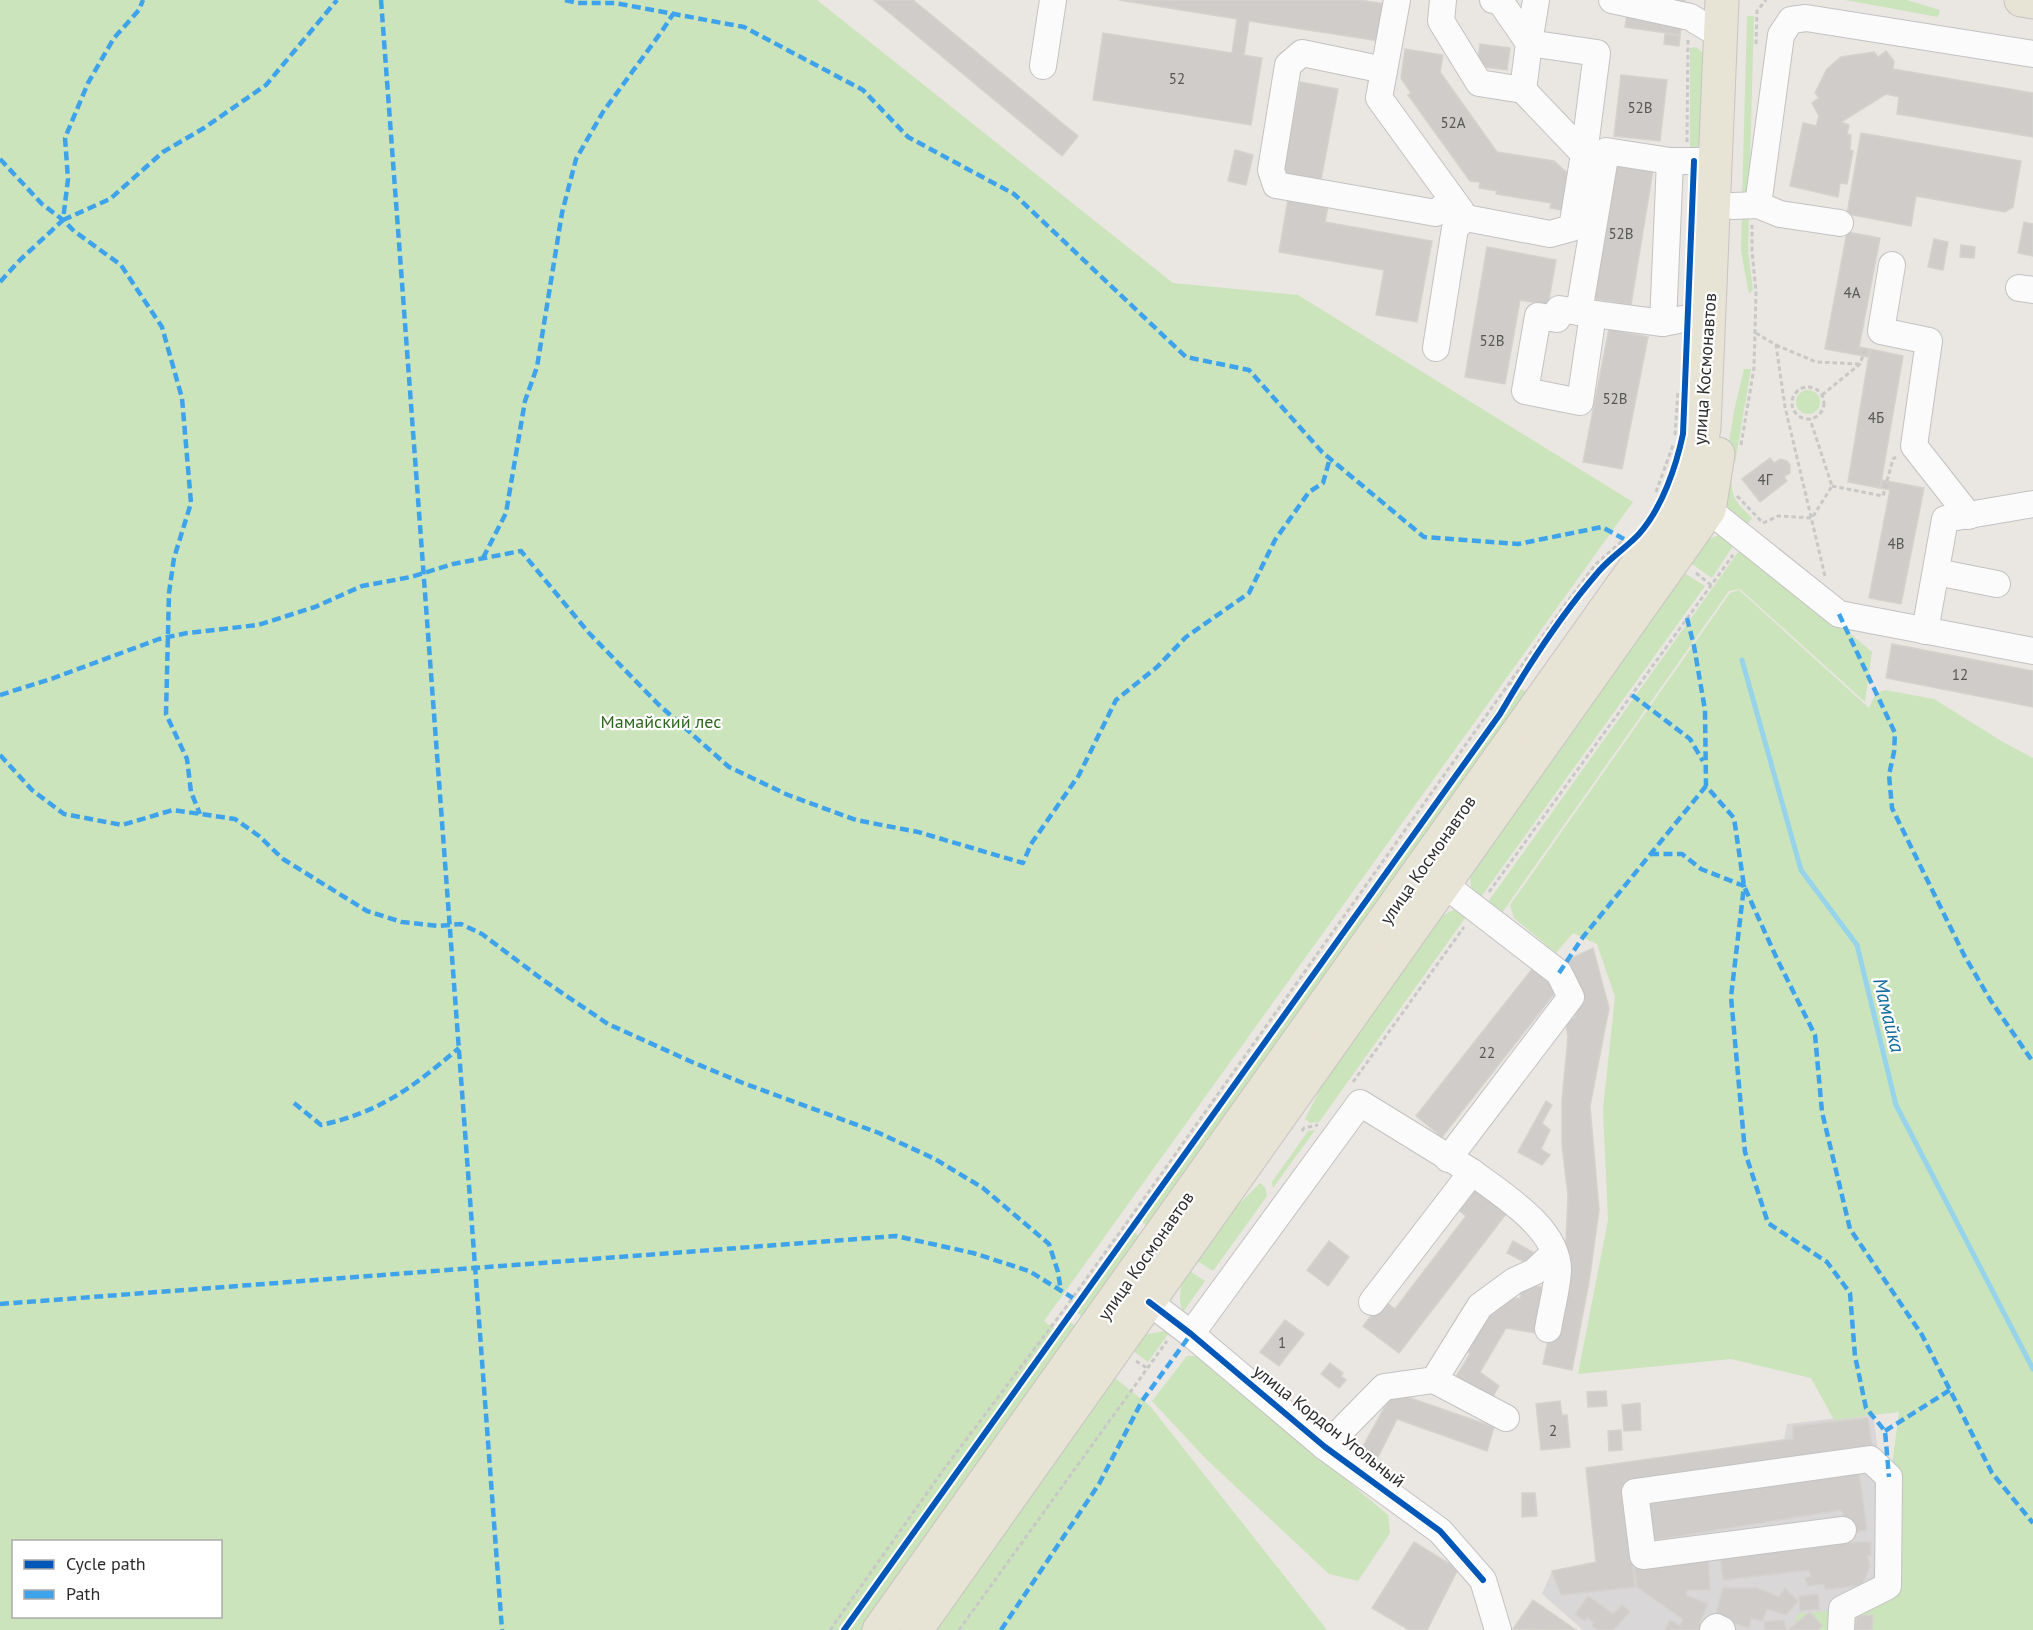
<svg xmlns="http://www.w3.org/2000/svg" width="2033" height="1630" font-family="'PT Sans',sans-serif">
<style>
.industrial{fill:#dad7d9}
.green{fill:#cce4bc;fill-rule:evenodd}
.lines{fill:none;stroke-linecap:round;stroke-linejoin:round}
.stream{stroke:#97d4e9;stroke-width:5}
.building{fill:#cfccc9;stroke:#d5d2ce;stroke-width:1.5}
.minor-casing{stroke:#c3c2c3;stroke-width:28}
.major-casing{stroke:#c6c4c2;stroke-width:35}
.path{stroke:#c8c8c7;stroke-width:3;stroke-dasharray:4.5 3;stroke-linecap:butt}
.minor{stroke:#fcfbfb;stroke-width:26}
.major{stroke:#e7e3d5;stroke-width:33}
.quiet{stroke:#3ea3eb;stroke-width:4.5;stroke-dasharray:9 4.5;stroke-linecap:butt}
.cycleway-casing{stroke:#fff;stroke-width:10}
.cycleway{stroke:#0057b8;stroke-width:6}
.labels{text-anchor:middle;stroke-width:4.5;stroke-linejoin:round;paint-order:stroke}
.number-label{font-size:15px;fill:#565655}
.street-label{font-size:18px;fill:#2c2c2c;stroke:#fff}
.park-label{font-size:18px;fill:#2c681c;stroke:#fff}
.water-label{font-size:20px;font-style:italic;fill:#106b9b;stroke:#fff}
</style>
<rect width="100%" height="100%" fill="#eae6e2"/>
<polygon class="industrial" points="1873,1414 1896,1585 1848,1630 1583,1630 1542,1594 1552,1571 1596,1562 1586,1468 1784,1439 1787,1424"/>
<g class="green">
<path d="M 0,0 L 817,0 L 1173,283 L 1298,295 L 1633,502 L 1044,1321 L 1056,1330 L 1065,1318 L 1081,1330 L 1095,1362 L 1150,1406 L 1327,1630 L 0,1630 ZM 14,1542 L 220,1542 L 220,1616 L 14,1616 Z"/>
<polygon points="1845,0 1907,0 1940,10 1938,17"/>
<polygon points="1747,16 1754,16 1749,200 1742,200"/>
<polygon points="1696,47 1704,54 1700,145 1693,149 1690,149 1690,48"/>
<polygon points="1742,211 1749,211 1748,251 1753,290 1749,294 1741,251"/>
<polygon points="1744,369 1751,369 1735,463 1726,461 1734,411"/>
<circle cx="1808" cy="402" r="12"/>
<path d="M 1725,471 L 1732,472 C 1730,497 1735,501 1752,518 L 1745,528 C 1721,505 1725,502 1725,471 Z"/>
<path d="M 1720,535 L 1737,540 L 1712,578 L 1689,562 C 1699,549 1704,539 1720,535 Z"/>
<polygon points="1744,544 1872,652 1865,702 1740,589 1729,591 1499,917 1485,906"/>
<path d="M 1684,573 L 1705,586 L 1478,901 C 1472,892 1469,884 1471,874 Z"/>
<polygon points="1739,590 1869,708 1876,693 1885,690 1934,699 2003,742 2033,758 2033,1630 1794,1630 1797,1614 1828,1611 1849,1613 1895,1588 1884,1527 1899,1412 1834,1420 1811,1378 1731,1359 1578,1374 1608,1220 1603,1109 1615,997 1597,944 1573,933 1556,953 1514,918 1510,905 1730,593"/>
<polygon points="1519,687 1527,693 1151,1229 1139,1219 1509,691"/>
<polygon points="1453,910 1468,914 1319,1122 1310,1123 1305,1119 1328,1073 1437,919"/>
<polygon points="1315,1130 1273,1188 1272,1182 1308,1131"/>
<polygon points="1260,1183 1265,1187 1267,1196 1213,1271 1194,1259 1222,1221"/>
<polygon points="1130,1229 1145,1240 1087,1320 1072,1309"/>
<path d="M 1187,1269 L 1205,1281 L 1183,1312 C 1177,1297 1181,1283 1187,1269 Z"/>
<polygon points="1166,1331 1169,1333 1148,1362 1129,1348 1147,1334"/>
<polygon points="1187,1356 1200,1356 1388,1515 1390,1533 1358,1581 1329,1574 1205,1458 1152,1401"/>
</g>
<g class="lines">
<polyline class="stream" points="1742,660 1801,870 1857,945 1896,1105 2033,1369"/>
</g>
<g class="building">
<polygon points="874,0 913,0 1078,136 1062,156"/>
<polygon points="1119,0 1359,0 1385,4 1379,41 1249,21 1244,55 1262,58 1251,125 1093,100 1103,33 1232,53 1237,19"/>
<polygon points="1629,0 1685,0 1680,35 1625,27"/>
<polygon points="1665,34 1680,36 1679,46 1664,44"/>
<polygon points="1480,44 1510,48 1507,70 1477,66"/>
<polygon points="1405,49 1443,55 1440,72 1497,152 1554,161 1574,179 1568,215 1561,214 1562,210 1550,208 1551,203 1496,194 1497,191 1479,188 1480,182 1470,181 1408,95 1411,93 1401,78"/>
<polygon points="1886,51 1894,61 1893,69 2033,93 2033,137 1897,114 1899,97 1886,94 1841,122 1849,125 1847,134 1851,135 1850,150 1853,151 1847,184 1840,183 1838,197 1790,186 1803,123 1816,126 1819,116 1812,103 1819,98 1815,93 1827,69 1841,57 1874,52 1878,57"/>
<polygon points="1621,75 1667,80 1660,141 1614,136"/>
<polygon points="1300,82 1338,89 1321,180 1283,173"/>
<polygon points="1861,133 2021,161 2013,207 2005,212 1916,196 1911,226 1847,214"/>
<polygon points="1235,150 1253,155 1246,185 1228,181"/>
<polygon points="1612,163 1653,170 1631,305 1589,298"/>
<polygon points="1288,199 1328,206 1325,222 1432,241 1417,322 1376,315 1384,270 1279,252"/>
<polygon points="2024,222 2033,224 2033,256 2018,253"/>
<polygon points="1847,232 1880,238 1859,347 1870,349 1869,357 1825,349"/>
<polygon points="1934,239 1948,242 1943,270 1928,267"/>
<polygon points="1961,245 1975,247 1974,258 1960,257"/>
<polygon points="1487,247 1556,260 1548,305 1520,300 1505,384 1465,377"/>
<polygon points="1609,329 1648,337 1622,469 1583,462"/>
<polygon points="1870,349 1903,356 1880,488 1848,482"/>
<polygon points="1770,458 1774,463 1780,459 1787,461 1790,465 1790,473 1784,477 1787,481 1760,502 1742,479"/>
<polygon points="1882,480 1924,488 1901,604 1869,598 1890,490 1880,488"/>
<polygon points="1892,644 2033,671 2033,707 1886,678"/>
<polygon points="1593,948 1609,1008 1590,1106 1599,1210 1589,1282 1572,1370 1543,1364 1565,1263 1568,1195 1562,1145 1562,1100 1568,1037 1565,1018 1575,1018 1578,992 1566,961"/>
<polygon points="1532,969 1558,989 1442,1137 1416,1116"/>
<polygon points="1546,1101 1552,1105 1542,1123 1550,1130 1541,1149 1550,1155 1542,1165 1518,1152"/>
<polygon points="1475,1182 1510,1209 1399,1353 1363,1326 1383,1300 1395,1309 1466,1216 1455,1207"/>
<polygon points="1329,1241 1349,1257 1328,1286 1307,1270"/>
<polygon points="1513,1241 1536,1254 1530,1265 1507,1253"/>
<polygon points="1521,1285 1543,1287 1535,1333 1506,1328 1480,1372 1499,1386 1491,1400 1455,1378 1470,1354 1464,1343 1505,1296 1520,1299"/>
<polygon points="1285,1320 1304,1334 1279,1366 1260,1352"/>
<polygon points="1330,1363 1343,1373 1341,1376 1346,1380 1339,1388 1321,1374"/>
<polygon points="1606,1391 1607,1406 1588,1407 1587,1392"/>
<polygon points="1393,1392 1494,1427 1487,1451 1397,1419 1377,1459 1361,1450"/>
<polygon points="1560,1401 1562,1415 1567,1415 1570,1447 1541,1450 1536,1404"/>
<polygon points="1640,1403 1641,1430 1624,1431 1622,1405"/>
<polygon points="1868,1418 1872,1446 1850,1448 1849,1454 1624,1488 1635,1587 1561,1595 1552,1571 1596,1562 1586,1468 1793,1439 1793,1426"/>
<polygon points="1621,1430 1622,1450 1609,1451 1608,1431"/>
<polygon points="1858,1466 1867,1530 1848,1533 1846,1520 1841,1510 1648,1541 1641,1500"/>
<polygon points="1522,1493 1535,1493 1537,1516 1522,1517"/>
<polygon points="1845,1534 1847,1543 1871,1542 1871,1555 1867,1556 1870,1566 1862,1585 1825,1590 1824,1584 1808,1586 1805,1578 1811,1577 1809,1570 1723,1580 1720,1555"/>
<polygon points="1414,1542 1458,1569 1427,1630 1409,1630 1372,1608"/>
<polygon points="1708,1556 1710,1590 1687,1590 1686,1595 1708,1604 1699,1624 1704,1625 1702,1630 1665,1630 1670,1620 1680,1626 1683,1619 1637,1587 1634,1565"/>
<polygon points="1723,1588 1757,1588 1779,1597 1785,1588 1798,1601 1786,1615 1767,1609 1762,1621 1751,1618 1749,1628 1715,1617"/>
<polygon points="1818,1594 1819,1609 1800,1611 1799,1596"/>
<polygon points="1588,1596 1613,1614 1622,1605 1630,1612 1613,1630 1598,1630 1592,1626 1594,1623 1587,1617 1585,1621 1575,1615"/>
<polygon points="1533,1600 1576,1630 1575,1630 1513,1629"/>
<polygon points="1810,1612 1822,1626 1817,1630 1788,1630"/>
<polygon points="1873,1615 1872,1630 1855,1630 1857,1616"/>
<polygon points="1784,1620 1786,1630 1765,1630 1764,1622"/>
</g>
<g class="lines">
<defs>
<g id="minor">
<polyline points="1397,0 1379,98 1461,211"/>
<polyline points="1443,0 1441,21 1479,83 1523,90 1529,43 1500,1 1493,0"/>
<polyline points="1536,0 1529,43 1597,53 1584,154"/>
<polyline points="1612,0 1690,17 1720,35"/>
<polyline points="1043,66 1053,0"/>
<polyline points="1384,70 1302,53 1288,65 1271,170 1276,185 1436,213 1452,199"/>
<polyline points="1758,205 1781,35 1791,20 1806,18 2033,54"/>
<polyline points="1733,206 1758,205 1780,214 1840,223"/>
<polyline points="1892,265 1881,331 1929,341 1914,446 1969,516"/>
<polyline points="2019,288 2033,290"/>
<polyline points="1579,312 1663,323 1709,314"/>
<polyline points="1593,314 1580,402 1525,391 1538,316 1557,319 1559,309 1579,312 1606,151 1670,161"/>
<polyline points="1663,323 1670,161 1716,161"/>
<polyline points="1436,348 1455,228 1466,218 1550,234 1572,228 1584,154 1523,90"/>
<polyline points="1695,499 1839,614 2033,651"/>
<polyline points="1936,572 1997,584"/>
<polyline points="1925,631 1945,519 2033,504"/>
<polyline points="1445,885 1559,973 1571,997 1448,1159"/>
<path d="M 1472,1172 C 1502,1195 1558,1228 1558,1270 C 1557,1289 1551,1310 1548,1329"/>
<polyline points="1149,1302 1191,1334 1325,1447 1440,1531 1483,1580 1498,1630"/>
<polyline points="1191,1334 1360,1103 1472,1172 1372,1302"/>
<polyline points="1434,1380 1480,1306 1514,1281 1534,1272 1554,1253"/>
<polyline points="1325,1447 1384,1387 1434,1380 1506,1418"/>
<polyline points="1713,1630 1716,1627 1722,1630"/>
<polyline points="1841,1630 1842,1609 1888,1586 1889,1477 1870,1459 1635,1492 1643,1556 1843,1530"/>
</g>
<g id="major">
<polyline points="2021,0 2033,2"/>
<polyline points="879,1630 1688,493 1698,460 1704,428 1722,0"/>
<polyline points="916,1630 1709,510 1718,454"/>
</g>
</defs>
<use href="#minor" class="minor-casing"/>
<use href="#major" class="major-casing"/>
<g class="path">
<polyline points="1756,44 1757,11 1766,0"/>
<polyline points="1687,142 1688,40"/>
<polyline points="1756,333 1776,345 1785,407 1825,576"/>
<polyline points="1776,345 1816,362 1860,364"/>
<circle cx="1808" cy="403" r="16"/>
<polyline points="1822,395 1860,364 1866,347"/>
<polyline points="1675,435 1678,391"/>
<polyline points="1741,445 1754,368 1756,292 1752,251 1752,225"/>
<polyline points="1832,486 1883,496 1893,459 1896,457"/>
<polyline points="1656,492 1673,445"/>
<polyline points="1737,496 1763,523 1778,516 1812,518 1832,486 1810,419"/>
<polyline points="1696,573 1711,585"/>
<polyline points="1559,613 1565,625"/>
<polyline points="1508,684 1521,682"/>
<polyline points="1489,892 1733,555"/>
<polyline points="1353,1082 1464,927"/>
<polyline points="1302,1131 1304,1128 1318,1125"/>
<polyline points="1136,1361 1147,1368"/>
<polyline points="830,1630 944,1469 1063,1311 1128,1221 1559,613 1595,565 1622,541"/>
<polyline points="959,1630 1167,1341"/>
</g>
<use href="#minor" class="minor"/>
<use href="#major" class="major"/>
<g class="quiet">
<polyline points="381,0 502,1630"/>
<polyline points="565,0 578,3 615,3 744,27 863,90 908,137 1014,194 1186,357 1249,370 1322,452 1424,537 1518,544 1602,527 1624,539"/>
<polyline points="0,159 42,204 63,220 74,231 121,265 162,327 182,398 191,503 174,558 169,593 166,714 187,759 191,792 200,814"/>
<polyline points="63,220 110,199 163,152 204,128 266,85 337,0"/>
<polyline points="0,282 20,260 63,220 68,179 65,138 88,83 114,38 139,10 143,0"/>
<polyline points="483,558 506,513 525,401 537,367 562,213 576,159 603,112 662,31 673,14"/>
<polyline points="1839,614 1895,733 1894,752 1889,775 1892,808 1964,955 1991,1001 2033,1062"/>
<polyline points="1687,618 1694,646 1705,710 1706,786 1734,818 1744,886 1778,961 1815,1035 1822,1112 1850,1229 1922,1335 1992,1473 2033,1523"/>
<polyline points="0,695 51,679 159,639 187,633 258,625 315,607 362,586 411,577 453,564 521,551 589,633 658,704 729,767 788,795 856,820 918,832 1023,863 1031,844 1079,775 1116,700 1157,667 1186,637 1249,593 1275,540 1309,492 1323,483 1330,458"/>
<polyline points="1632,695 1690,739 1703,761"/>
<polyline points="0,755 32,790 64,814 122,825 173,810 235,819 259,836 283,859 367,911 402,922 438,926 461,924 482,934 543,980 608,1024 692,1062 743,1083 879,1133 935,1159 983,1188 1049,1244 1058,1272 1061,1292"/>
<polyline points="1650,854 1682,854 1701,869 1744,886 1731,997 1745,1152 1768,1223 1827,1262 1850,1293 1855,1356 1866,1408 1885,1431 1889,1477"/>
<polyline points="1559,973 1583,937 1706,786"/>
<path d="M 294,1103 L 321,1125 C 381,1112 413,1087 459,1048"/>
<polyline points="0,1304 896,1236 973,1253 1029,1271 1073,1298"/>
<polyline points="1885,1431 1950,1390"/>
<polyline points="1001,1630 1099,1484 1142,1401 1191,1334"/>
</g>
<defs>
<g id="cycleway">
<polyline points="1149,1302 1191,1334 1325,1447 1440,1531 1483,1580"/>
<path d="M 844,1630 L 1500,714 C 1529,664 1561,615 1599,571 C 1611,557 1627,547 1639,534 C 1662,508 1676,467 1683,434 L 1694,161"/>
</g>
</defs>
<use href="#cycleway" class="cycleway-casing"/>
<use href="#cycleway" class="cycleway"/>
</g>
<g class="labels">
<g class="number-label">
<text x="1177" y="84">52</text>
<text x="1640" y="113">52В</text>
<text x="1453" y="128">52А</text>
<text x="1621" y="239">52В</text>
<text x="1852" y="298">4А</text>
<text x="1492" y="346">52В</text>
<text x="1615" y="404">52В</text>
<text x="1876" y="423">4Б</text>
<text x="1765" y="485">4Г</text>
<text x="1896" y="549">4В</text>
<text x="1960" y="680">12</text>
<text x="1487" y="1058">22</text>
<text x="1282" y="1348">1</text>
<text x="1553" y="1436">2</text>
</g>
<g class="street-label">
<text transform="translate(1705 369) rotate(-86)" y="6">улица Космонавтов</text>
<text transform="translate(1428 860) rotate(-55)" y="6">улица Космонавтов</text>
<text transform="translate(1146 1256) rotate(-55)" y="6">улица Космонавтов</text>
<text transform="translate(1329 1426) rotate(38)" y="6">улица Кордон Угольный</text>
</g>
<g class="park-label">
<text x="661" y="728">Мамайский лес</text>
</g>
<g class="water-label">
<text transform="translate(1889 1015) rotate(76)" y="7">Мамайка</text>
</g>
</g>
<rect x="12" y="1540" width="210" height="78" fill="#ffffff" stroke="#ababab" stroke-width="1.5"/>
<rect x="24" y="1560" width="30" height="9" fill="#0057b8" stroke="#ababab" stroke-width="1.5"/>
<text x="66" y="1570" font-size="18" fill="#2c2c2c">Cycle path</text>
<rect x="24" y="1590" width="30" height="9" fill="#3ea3eb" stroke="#ababab" stroke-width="1.5"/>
<text x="66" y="1600" font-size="18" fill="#2c2c2c">Path</text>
</svg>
